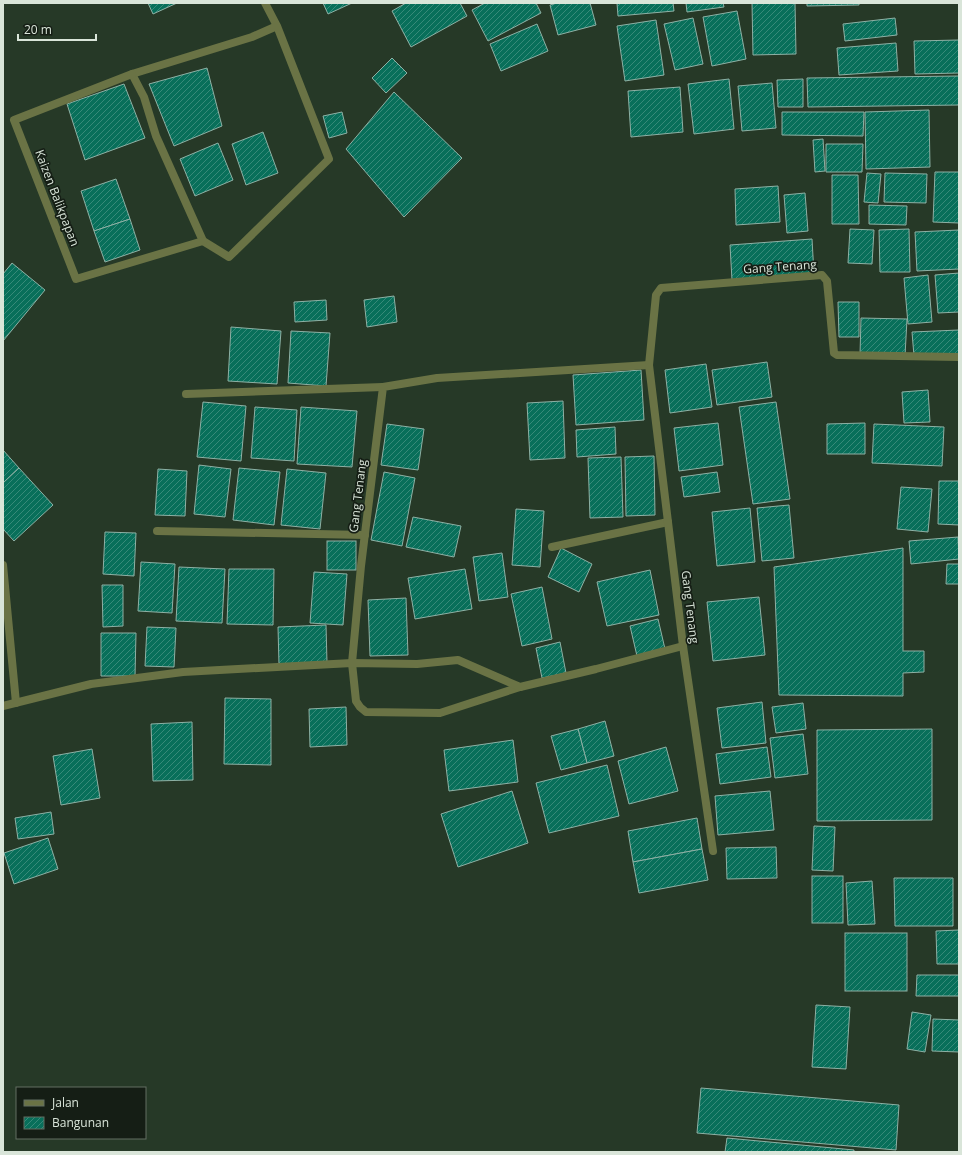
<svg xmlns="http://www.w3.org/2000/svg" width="962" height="1155" font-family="'Open Sans',sans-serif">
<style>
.building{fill:url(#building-hatch);stroke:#8eb1a5}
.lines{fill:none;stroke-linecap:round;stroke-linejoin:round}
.service{stroke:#6a7345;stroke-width:8}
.minor{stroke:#6a7345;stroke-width:8}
.labels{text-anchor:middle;stroke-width:3.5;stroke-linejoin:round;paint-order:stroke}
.street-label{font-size:12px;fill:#d9e5d9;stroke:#151e15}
</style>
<defs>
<pattern id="building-hatch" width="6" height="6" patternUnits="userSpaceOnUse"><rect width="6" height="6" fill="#086f5a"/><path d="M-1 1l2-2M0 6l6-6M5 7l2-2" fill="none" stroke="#378a79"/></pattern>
</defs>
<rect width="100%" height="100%" fill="#263927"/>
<g class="building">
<polygon points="148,3 177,3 153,14"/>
<polygon points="323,3 352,3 328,14"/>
<polygon points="406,3 460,3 467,16 411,47 392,11"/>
<polygon points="485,3 536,3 541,13 488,41 472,10"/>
<polygon points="557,3 590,3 596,25 558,35 550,5"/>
<polygon points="617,3 673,3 674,11 618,16"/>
<polygon points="686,3 723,3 724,7 687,12"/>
<polygon points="752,3 795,3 796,54 753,55"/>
<polygon points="807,3 859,3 859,5 807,6"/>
<polygon points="737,11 746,59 712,66 703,17"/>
<polygon points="693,18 703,64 675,70 664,24"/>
<polygon points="895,18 897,35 845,41 843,24"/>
<polygon points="656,20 664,75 625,81 617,26"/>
<polygon points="537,24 548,51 501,71 490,44"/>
<polygon points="959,40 959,73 915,74 914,41"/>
<polygon points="896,43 898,71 839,75 837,48"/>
<polygon points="392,58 407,73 386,93 372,78"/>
<polygon points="207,68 222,126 174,146 149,84"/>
<polygon points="959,76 959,105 808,107 807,78"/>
<polygon points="729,79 734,129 694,134 688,84"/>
<polygon points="803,79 803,107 778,107 777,80"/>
<polygon points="772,83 776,128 742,131 738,86"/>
<polygon points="124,84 145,138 85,160 67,104"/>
<polygon points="680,87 683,132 631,137 628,91"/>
<polygon points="394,92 462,158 404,217 346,149"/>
<polygon points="929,110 930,167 866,169 865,112"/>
<polygon points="342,112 347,133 329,138 323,116"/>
<polygon points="782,112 864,112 863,136 782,135"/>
<polygon points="263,132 278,173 246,185 232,144"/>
<polygon points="823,139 825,171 815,172 813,140"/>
<polygon points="218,143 233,180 195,196 180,159"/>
<polygon points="826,144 863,144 862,172 826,172"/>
<polygon points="935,172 959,172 959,223 933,222"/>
<polygon points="867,173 881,174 878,203 864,202"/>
<polygon points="885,173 927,174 926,203 884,202"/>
<polygon points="832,175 858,175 859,224 832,224"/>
<polygon points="116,179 130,219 94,231 81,191"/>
<polygon points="778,186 780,222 736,225 735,189"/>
<polygon points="805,193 808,231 787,233 784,195"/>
<polygon points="869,205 907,206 906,225 869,224"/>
<polygon points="130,219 140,250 105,262 94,231"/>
<polygon points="850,229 874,230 872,264 848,263"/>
<polygon points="909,229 910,272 880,272 879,230"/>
<polygon points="959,230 959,269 917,271 915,232"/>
<polygon points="812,239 814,274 732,280 730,245"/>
<polygon points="12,263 45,290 3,341 3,274"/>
<polygon points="959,273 959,312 938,313 935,275"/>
<polygon points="928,275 932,322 908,324 904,278"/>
<polygon points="394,296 397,322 367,327 364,300"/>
<polygon points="326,300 327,320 295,322 294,302"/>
<polygon points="838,302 859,302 859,337 839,337"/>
<polygon points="861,318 907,319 905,356 860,355"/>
<polygon points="231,327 281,331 277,384 228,381"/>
<polygon points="959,330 959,354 914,356 912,332"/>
<polygon points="291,331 330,333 326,386 288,383"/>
<polygon points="767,362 772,397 717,405 712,370"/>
<polygon points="706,364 712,407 670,413 665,370"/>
<polygon points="641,370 644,420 576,425 573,375"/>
<polygon points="928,390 930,422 904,423 902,392"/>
<polygon points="563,401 565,458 530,460 527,403"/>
<polygon points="203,402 246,406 241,461 197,457"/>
<polygon points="776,402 790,499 753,504 739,407"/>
<polygon points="255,407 297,410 294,461 251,458"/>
<polygon points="301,407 357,411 352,467 297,464"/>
<polygon points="718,423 723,465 679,471 674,428"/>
<polygon points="865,423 865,454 827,454 827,424"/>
<polygon points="387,424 424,429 418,470 381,465"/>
<polygon points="874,424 944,427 942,466 872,463"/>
<polygon points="615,427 616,454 577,457 576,430"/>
<polygon points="3,450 19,468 3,483"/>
<polygon points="654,456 655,515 626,516 625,457"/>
<polygon points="621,457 623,517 590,518 588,458"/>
<polygon points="199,465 231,469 225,517 194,514"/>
<polygon points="19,468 53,505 14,541 3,529 3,483"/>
<polygon points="239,468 280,472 274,525 233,520"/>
<polygon points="158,469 187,471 185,516 155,515"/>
<polygon points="287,469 326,473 320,529 281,525"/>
<polygon points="384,472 415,478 402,546 371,540"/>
<polygon points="717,472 720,492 684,497 681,477"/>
<polygon points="939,481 959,481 959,525 938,524"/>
<polygon points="901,487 932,489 928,532 897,529"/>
<polygon points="789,505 794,558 762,561 757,508"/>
<polygon points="750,508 755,562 717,566 712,512"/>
<polygon points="516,509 544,511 540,567 512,565"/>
<polygon points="413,517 461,526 454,557 406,547"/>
<polygon points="105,532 136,533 134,576 103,574"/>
<polygon points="958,537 959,559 911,564 909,541"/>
<rect x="327" y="541" width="29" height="29"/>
<polygon points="561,548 592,564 579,592 548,577"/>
<polygon points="903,548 903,651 924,651 924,672 903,673 903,696 779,695 774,567"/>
<polygon points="502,553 508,597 479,601 473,557"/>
<polygon points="141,562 175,564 172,613 138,611"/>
<polygon points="947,564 959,564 959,584 946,584"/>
<polygon points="179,567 225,569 222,623 176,621"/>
<polygon points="229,569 274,569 273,625 227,624"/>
<polygon points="465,569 472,609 415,619 408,578"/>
<polygon points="650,570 659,615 607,626 597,582"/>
<polygon points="314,572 347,574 343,625 310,623"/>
<polygon points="102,585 123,585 123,626 103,627"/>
<polygon points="542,587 552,639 522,646 511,594"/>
<polygon points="759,597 765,655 713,661 707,602"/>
<polygon points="406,598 408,655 370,656 368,600"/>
<polygon points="658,619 665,649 637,656 630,626"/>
<polygon points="326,625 327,663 279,665 278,627"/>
<polygon points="147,627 176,628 174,667 145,666"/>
<polygon points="101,633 136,633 135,676 101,676"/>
<polygon points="560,642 566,673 542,678 536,648"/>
<polygon points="225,698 271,699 271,765 224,764"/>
<polygon points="762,702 766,743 722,748 717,708"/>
<polygon points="803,703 806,729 776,733 772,707"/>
<polygon points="346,707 347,745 310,747 309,709"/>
<polygon points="605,721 614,756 587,763 578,729"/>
<polygon points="192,722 193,780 153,781 151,724"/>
<polygon points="578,729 587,763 561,770 551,736"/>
<polygon points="932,729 932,820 817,821 817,730"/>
<polygon points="803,734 808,774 775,778 770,738"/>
<polygon points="513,740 518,782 449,791 444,750"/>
<polygon points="666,747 678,791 629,804 618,761"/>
<polygon points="767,747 771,777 720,784 716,754"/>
<polygon points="92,749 100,798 61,805 53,756"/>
<polygon points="607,765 619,816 549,833 536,783"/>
<polygon points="512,791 528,843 458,867 441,814"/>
<polygon points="770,791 774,830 718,835 715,796"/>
<polygon points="51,812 54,834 18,839 15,818"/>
<polygon points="697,818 702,849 633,862 628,831"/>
<polygon points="814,826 835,827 833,871 812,870"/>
<polygon points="48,838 58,869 14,884 4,853"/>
<polygon points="776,847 777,878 727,879 726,848"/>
<polygon points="702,849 708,880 639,893 633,862"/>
<rect x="812" y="876" width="31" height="47"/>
<polygon points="894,878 953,878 953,926 895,926"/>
<polygon points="872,881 875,924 848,925 846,883"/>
<polygon points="959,930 959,964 937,964 936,931"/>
<rect x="845" y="933" width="62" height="58"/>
<polygon points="917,975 959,975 959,996 916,996"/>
<polygon points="816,1005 850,1007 846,1069 812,1067"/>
<polygon points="912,1012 931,1015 925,1052 907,1049"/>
<polygon points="933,1019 959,1020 959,1052 932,1051"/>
<polygon points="701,1088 899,1105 896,1150 697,1133"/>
<polygon points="727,1138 854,1150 854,1152 725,1152"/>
</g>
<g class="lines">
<g class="service">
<polyline points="157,531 365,535"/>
<polyline points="552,547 668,522"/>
</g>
<g class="minor">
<polyline points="265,3 277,26 252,37 132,74 144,97 156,136 203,241 229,257 329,159 277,26"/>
<polyline points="132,74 14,120 76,279 203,241"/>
<polyline points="186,394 383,387"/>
<polyline points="3,565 16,703"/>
<polyline points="520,687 440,713 366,712 360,707 356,701 352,663 361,566 383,387 437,378 649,365"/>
<polyline points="3,706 91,684 183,672 352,663 417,664 458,660 520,687 596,669 683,646"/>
<polyline points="713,851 683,646 649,365 656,295 661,288 822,275 827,281 834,353 837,355 959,357"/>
</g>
</g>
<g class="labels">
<g class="street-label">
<text transform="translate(57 198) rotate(69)" y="4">Kaizen Balikpapan</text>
<text transform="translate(780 267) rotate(-4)" y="4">Gang Tenang</text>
<text transform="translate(358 496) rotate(-83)" y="4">Gang Tenang</text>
<text transform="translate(690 607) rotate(83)" y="4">Gang Tenang</text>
</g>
</g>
<rect width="962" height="1155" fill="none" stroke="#d9e5d9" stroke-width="8"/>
<rect x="16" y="1087" width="130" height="52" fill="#151e15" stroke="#636e63"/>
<rect x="24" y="1100" width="20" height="6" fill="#6a7345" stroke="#636e63"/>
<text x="52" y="1107" font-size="12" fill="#d9e5d9">Jalan</text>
<rect x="24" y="1117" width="20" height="12" fill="url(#building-hatch)" stroke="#636e63"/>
<text x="52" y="1127" font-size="12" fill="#d9e5d9">Bangunan</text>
<path d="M18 34v6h78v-6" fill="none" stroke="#d9e5d9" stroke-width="2"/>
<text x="24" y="34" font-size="12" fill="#d9e5d9" stroke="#151e15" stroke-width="3" paint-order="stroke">20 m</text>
</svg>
